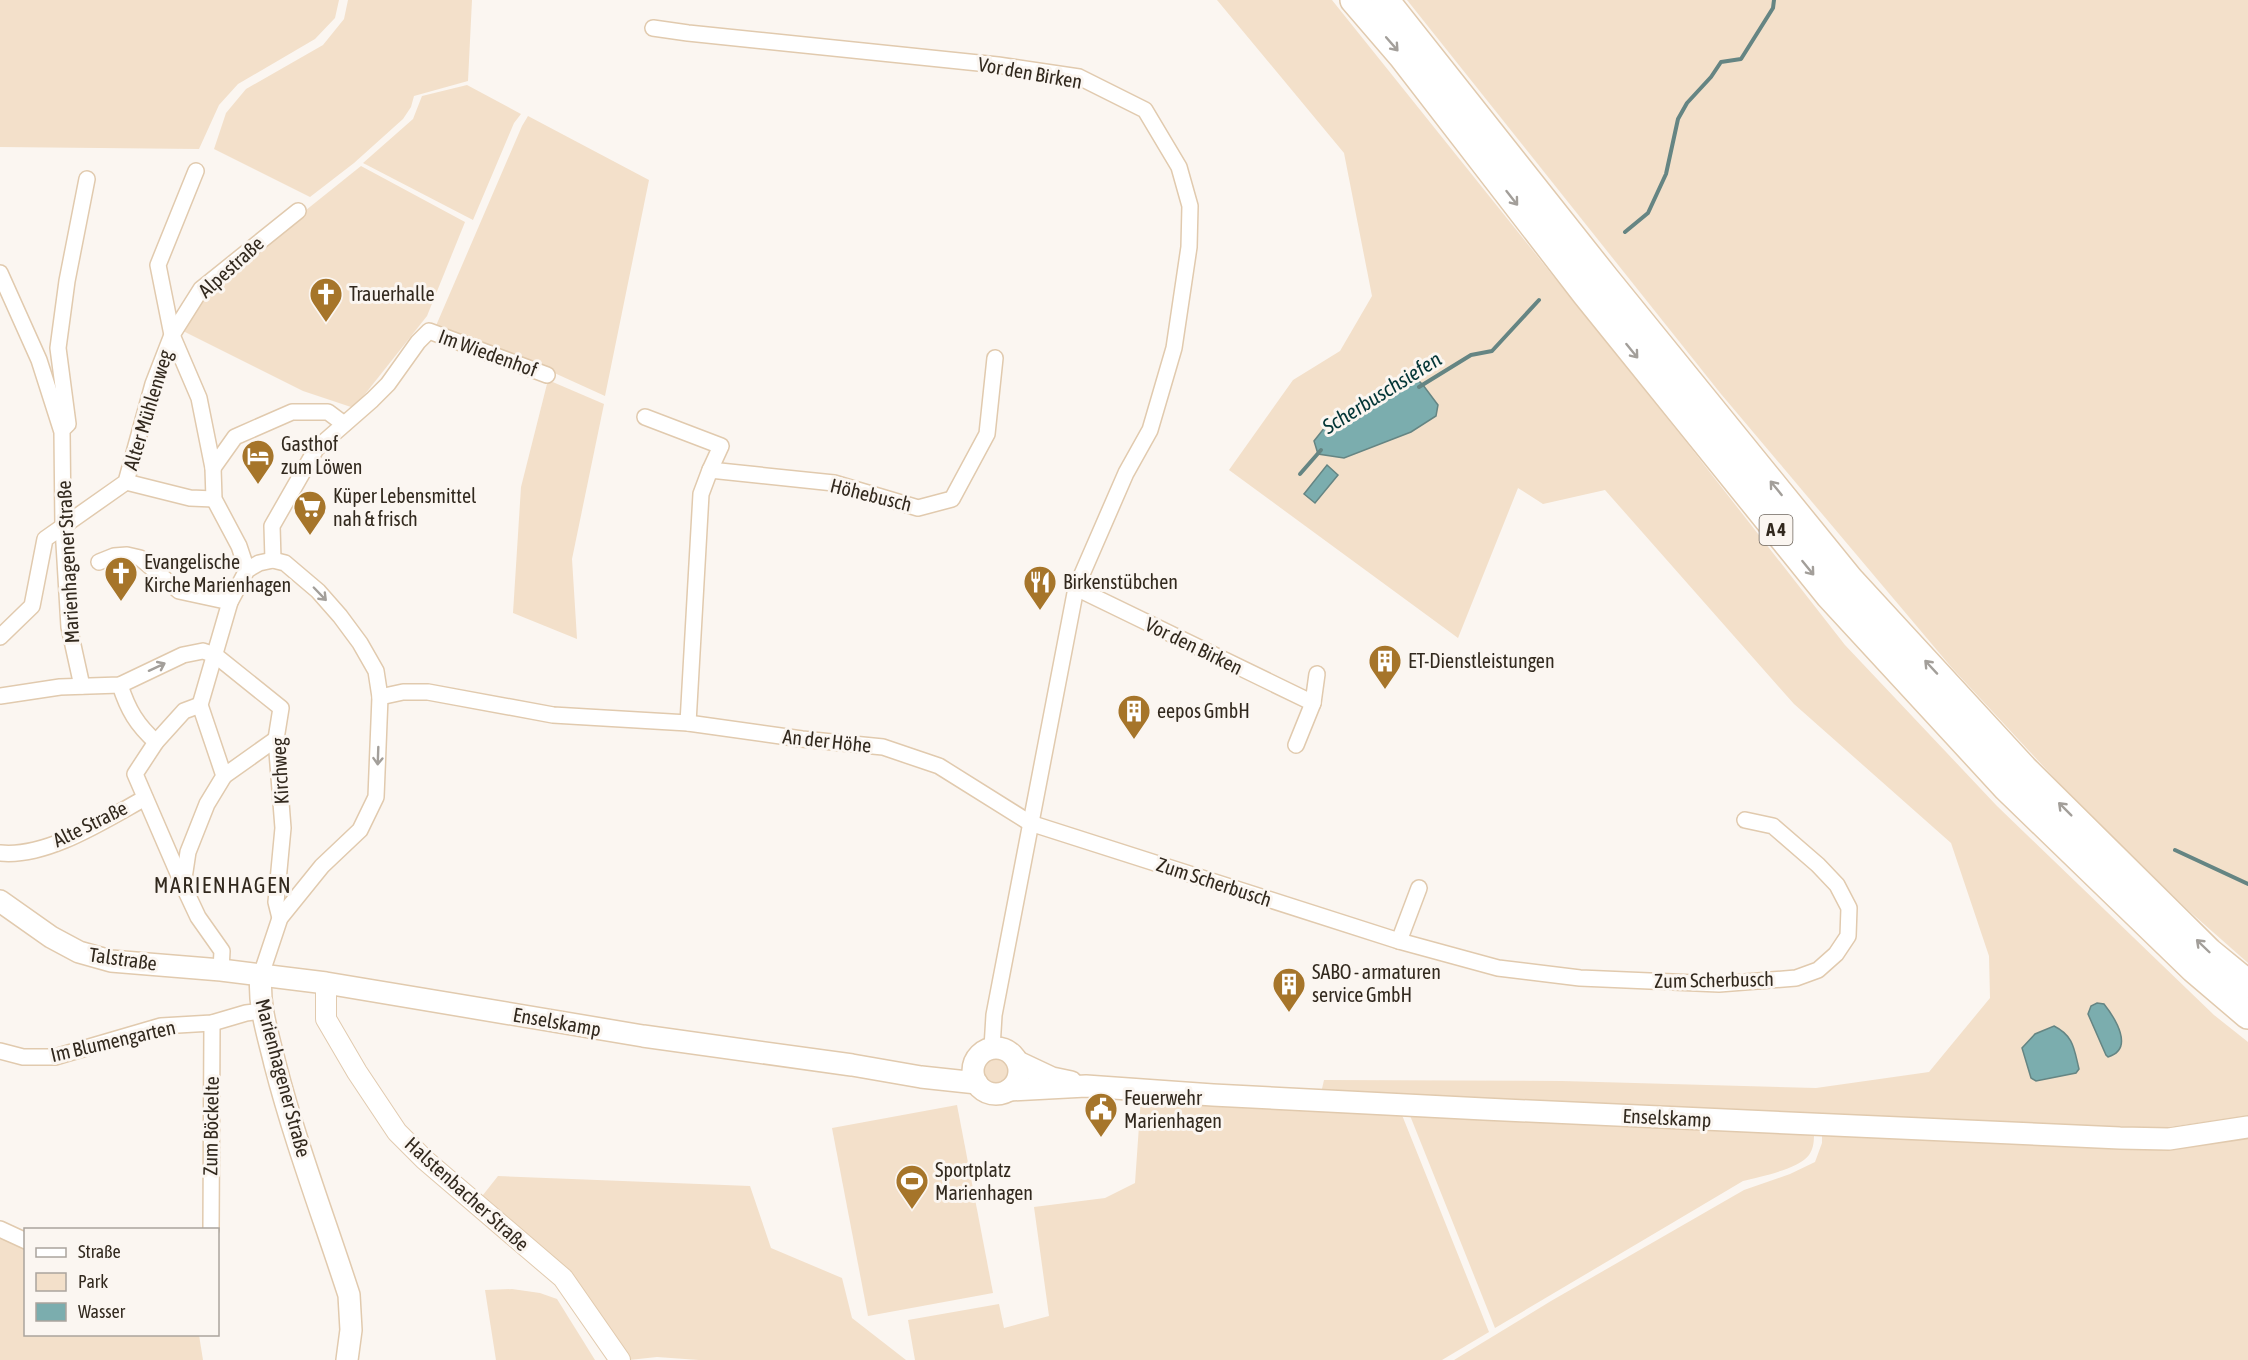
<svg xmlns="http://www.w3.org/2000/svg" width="2248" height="1360" font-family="'Asap Condensed',sans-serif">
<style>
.green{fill:#f3e0ca}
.water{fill:#7badae;stroke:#658583;stroke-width:1.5}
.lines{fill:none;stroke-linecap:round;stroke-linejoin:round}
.stream{stroke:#658583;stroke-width:4}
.minor-casing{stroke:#e1caae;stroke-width:18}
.tertiary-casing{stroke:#e1caae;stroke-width:22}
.secondary-casing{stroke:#e1caae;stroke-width:24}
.motorway-casing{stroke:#e1caae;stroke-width:30}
.minor{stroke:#fff;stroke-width:15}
.tertiary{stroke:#fff;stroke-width:20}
.secondary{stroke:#fff;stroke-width:21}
.motorway{stroke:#fff;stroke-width:27}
.oneway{stroke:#a39f9a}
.labels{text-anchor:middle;stroke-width:6;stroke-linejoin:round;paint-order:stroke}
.shield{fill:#fbf6f1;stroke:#6e665d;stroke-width:1.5}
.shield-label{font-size:18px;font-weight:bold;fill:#32291e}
.street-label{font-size:20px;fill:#32291e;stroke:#fbf6f1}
.poi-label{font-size:20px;fill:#32291e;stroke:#fbf6f1;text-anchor:start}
.water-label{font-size:21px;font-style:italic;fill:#023536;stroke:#fbf6f1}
.quarter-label{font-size:22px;letter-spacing:1.5px;fill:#32291e;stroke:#fbf6f1}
</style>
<rect width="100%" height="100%" fill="#fbf6f1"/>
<g class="green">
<polygon points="0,0 339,0 335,18 315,39 238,84 219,105 199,149 0,147"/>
<polygon points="348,0 472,0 468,81 414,96 411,107 403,119 354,163 310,197 214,149 226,113 246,89 323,45 344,19"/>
<polygon points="1217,0 1332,0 1687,443 1845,645 1997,806 2214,1015 2248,1042 2248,1116 2161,1128 1813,1116 1321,1093 1324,1080 1562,1081 1816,1088 1929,1072 1990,998 1989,956 1951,843 1794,704 1605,490 1543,504 1518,488 1458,638 1229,470 1293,380 1340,351 1372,296 1344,153"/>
<polygon points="1407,0 2248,0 2248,963 2188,910 2070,795 1952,668 1721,394"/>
<polygon points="467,85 521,114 514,123 473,220 363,163 413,119 422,96"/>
<polygon points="528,116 649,180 605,396 550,371 435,328 522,126"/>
<polygon points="361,166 465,222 427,316 354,408 303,391 181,330 204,292"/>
<polygon points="548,380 604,404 572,559 577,639 513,613 521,487"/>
<circle cx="996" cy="1071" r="13"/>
<polygon points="1141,1097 1400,1110 1489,1332 1442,1360 915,1360 908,1320 999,1304 1004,1328 1049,1316 1034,1207 1105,1198 1135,1183"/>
<polygon points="957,1105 993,1293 868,1316 832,1128"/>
<path d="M 1409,1113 L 1814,1132 C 1814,1140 1814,1148 1809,1155 C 1799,1169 1759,1177 1743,1181 L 1495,1328 Z"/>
<polygon points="1822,1130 2170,1142 2248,1138 2248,1360 1454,1360 1551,1301 1744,1190 1790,1174 1815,1162 1822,1143"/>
<polygon points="498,1176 750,1186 771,1248 842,1278 852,1318 906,1360 699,1360 657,1357 629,1360 479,1200"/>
<polygon points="0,1236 25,1249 26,1334 199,1335 203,1360 0,1360"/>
<polygon points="512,1289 540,1293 557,1299 595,1360 496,1360 485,1290"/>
</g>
<g class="water">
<polygon points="1414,376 1423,385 1438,405 1436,416 1411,432 1344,458 1318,454 1314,441 1329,422 1393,393"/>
<polygon points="1327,465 1338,475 1315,503 1304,494"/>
<path d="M 2097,1003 L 2104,1004 C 2115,1018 2135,1049 2108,1057 L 2106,1055 L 2088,1014 L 2091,1006 Z"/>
<path d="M 2054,1026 C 2074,1036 2074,1049 2079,1069 L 2076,1073 L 2036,1081 L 2031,1078 L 2022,1048 L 2035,1034 Z"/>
</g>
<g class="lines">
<g class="stream">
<polyline points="1625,232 1648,213 1666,174 1678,119 1687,103 1711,77 1721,62 1741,59 1773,8 1774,0"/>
<polyline points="1419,387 1471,355 1492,351 1539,300"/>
<polyline points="1300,474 1321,450"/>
<polyline points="2175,850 2248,884"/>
</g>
<defs>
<g id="minor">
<polyline points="653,28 688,33 998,65 1079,77 1145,110 1179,167 1190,206 1189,247 1174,348 1150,430 1126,473 1076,588 994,1015 992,1048"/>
<polyline points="196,171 158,265 172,335 199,398 213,468 214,499 239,546 247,570"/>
<polyline points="0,273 39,360 62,432 63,527 69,627 82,686"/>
<polyline points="645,417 721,446 710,470"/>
<polyline points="65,427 68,424 58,348 67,281 87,179"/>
<polyline points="213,468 235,437 292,412 328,412 344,424"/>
<polyline points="126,482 190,498 214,499"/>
<polyline points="273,560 272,526 316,449 372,400 388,384 418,342 429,331 547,375"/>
<polyline points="99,562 114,556 127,555 140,558 179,591 230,602"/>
<polyline points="1076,588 1313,703 1296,745"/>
<polyline points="0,637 32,606 45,539 126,482 153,384 172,335 201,289 298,211"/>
<path d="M 120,685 C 128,710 137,725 156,742"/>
<polyline points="0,696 60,687 120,685 183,655 203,651 215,655 281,708 276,739 283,828 276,902 280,918"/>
<polyline points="380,697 403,692 428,692 553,715 688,723 802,739 883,747 939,766 1030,823 1399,941 1498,968 1580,978 1719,984 1796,978 1818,970 1836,954 1848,936 1849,908 1837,885 1818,865 1773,826 1745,820"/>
<polyline points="1313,703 1317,674"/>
<polyline points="200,705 184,711 156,742 135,774 183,885 198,917 222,951 221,970"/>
<polyline points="688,723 701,494 710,470 834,483 918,508 952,499 987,434 995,358"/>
<polyline points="224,776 276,739"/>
<path d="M 0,853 C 47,858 105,820 145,798"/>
<polyline points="183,885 188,852 207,804 224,776 200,705 230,602 247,570 259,563 273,560 285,563 318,591 340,616 360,643 376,671 380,697 376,797 360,830 322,866 280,918 261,975"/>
<polyline points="1399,941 1419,888"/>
<polyline points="0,1051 23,1057 55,1057 161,1026 212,1023 246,1013 262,1011"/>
<polyline points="0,1229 26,1241"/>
<polyline points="211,1230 212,1023"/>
</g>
<polyline id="tertiary" points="326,983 326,1019 357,1072 397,1132 425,1160 563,1278 620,1360"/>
<g id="secondary">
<polyline points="0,901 51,937 79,952 111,961 221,970 326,983 643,1036 852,1065 921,1077 977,1083"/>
<path d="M 261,975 C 258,1006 268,1034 275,1064 C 295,1142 324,1218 349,1295 L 351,1330 L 347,1360"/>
<circle cx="996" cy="1071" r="23"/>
<polyline points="1018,1062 1052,1078 1071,1082"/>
<polyline points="1009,1090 1086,1086 1213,1095 1484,1109 2120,1138 2169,1139 2248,1127"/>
</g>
<g id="motorway">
<polyline points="1354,0 1403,57 1586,294 1829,595 2007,788 2194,969 2248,1015"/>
<polyline points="1385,0 1605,278 1850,580 2024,769 2209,952 2248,984"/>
</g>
</defs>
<use href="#minor" class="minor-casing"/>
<use href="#tertiary" class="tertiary-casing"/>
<use href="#secondary" class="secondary-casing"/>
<use href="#motorway" class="motorway-casing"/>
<use href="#minor" class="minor"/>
<use href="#tertiary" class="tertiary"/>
<use href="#secondary" class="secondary"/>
<use href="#motorway" class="motorway"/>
</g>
<defs><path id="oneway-shaft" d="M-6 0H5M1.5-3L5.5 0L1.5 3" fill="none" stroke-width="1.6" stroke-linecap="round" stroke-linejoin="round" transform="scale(1.5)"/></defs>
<g class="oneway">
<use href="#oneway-shaft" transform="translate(1392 44) rotate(49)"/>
<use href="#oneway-shaft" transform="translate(1512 198) rotate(52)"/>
<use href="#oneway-shaft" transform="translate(1632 351) rotate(51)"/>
<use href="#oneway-shaft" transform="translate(1776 488) rotate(-129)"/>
<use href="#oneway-shaft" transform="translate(1808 568) rotate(51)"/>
<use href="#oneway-shaft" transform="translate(320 594) rotate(46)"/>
<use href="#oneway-shaft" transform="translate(157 667) rotate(-25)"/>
<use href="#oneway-shaft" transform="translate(1931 667) rotate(-133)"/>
<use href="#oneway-shaft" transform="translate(378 756) rotate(92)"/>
<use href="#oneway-shaft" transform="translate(2065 809) rotate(-135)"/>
<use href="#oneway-shaft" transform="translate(2203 946) rotate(-136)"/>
</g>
<defs>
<symbol id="church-pin" viewBox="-11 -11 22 30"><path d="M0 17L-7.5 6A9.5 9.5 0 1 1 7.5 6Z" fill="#a6752a" stroke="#fbf6f1"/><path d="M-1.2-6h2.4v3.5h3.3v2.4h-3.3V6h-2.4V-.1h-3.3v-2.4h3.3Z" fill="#fff"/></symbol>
<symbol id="hotel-pin" viewBox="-11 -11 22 30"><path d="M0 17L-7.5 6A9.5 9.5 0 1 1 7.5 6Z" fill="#a6752a" stroke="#fbf6f1"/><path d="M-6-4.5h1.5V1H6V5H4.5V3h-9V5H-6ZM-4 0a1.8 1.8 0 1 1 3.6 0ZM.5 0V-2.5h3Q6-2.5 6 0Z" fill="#fff"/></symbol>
<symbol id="supermarket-pin" viewBox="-11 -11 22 30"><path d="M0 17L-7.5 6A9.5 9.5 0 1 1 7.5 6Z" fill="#a6752a" stroke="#fbf6f1"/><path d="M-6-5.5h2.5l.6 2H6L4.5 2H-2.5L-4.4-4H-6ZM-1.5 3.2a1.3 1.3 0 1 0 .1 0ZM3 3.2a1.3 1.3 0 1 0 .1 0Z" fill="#fff"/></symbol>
<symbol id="restaurant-pin" viewBox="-11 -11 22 30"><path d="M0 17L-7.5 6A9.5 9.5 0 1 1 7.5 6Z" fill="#a6752a" stroke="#fbf6f1"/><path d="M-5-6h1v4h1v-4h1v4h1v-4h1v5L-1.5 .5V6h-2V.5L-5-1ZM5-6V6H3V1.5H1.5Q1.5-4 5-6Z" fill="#fff"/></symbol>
<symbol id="building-pin" viewBox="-11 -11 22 30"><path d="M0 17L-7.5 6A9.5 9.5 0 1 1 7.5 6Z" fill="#a6752a" stroke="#fbf6f1"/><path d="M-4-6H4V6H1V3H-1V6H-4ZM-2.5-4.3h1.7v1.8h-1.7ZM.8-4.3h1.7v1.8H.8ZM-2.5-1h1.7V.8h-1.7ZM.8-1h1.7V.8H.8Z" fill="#fff"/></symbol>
<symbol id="civic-pin" viewBox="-11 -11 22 30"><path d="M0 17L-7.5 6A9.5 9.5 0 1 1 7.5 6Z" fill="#a6752a" stroke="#fbf6f1"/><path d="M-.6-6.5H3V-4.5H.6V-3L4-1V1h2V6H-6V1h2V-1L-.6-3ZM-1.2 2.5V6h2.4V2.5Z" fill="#fff"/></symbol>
<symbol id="stadium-pin" viewBox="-11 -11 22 30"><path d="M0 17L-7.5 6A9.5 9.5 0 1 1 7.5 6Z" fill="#a6752a" stroke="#fbf6f1"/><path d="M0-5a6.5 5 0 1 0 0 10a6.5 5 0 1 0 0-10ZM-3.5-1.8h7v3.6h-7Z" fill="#fff"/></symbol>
</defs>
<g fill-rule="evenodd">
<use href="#church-pin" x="307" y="275" width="38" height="52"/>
<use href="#hotel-pin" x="239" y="437" width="38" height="52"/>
<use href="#supermarket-pin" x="291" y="488" width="38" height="52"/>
<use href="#church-pin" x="102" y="554" width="38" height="52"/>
<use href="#restaurant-pin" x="1021" y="563" width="38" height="52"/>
<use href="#building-pin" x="1366" y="642" width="38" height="52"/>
<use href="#building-pin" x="1115" y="692" width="38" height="52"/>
<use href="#building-pin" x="1270" y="965" width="38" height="52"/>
<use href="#civic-pin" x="1082" y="1090" width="38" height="52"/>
<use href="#stadium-pin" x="893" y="1162" width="38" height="52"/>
</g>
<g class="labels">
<rect class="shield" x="1759.5" y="515" width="33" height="30" rx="4.5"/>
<g class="shield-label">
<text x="1776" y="536">A 4</text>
</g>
<g class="street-label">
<text transform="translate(1030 73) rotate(10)" y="7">Vor den Birken</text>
<text transform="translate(231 267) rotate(-42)" y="7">Alpestraße</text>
<text transform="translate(488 353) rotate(20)" y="7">Im Wiedenhof</text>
<text transform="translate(148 410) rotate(-73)" y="7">Alter Mühlenweg</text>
<text transform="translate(871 495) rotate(14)" y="7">Höhebusch</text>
<text transform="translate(68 562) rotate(-93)" y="7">Marienhagener Straße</text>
<text transform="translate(1194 646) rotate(26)" y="7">Vor den Birken</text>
<text transform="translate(827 741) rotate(6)" y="7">An der Höhe</text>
<text transform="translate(280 771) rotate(-93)" y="7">Kirchweg</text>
<text transform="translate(90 824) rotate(-26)" y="7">Alte Straße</text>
<text transform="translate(1214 882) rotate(18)" y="7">Zum Scherbusch</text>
<text transform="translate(123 959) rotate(8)" y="7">Talstraße</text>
<text transform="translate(1714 980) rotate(-1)" y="7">Zum Scherbusch</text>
<text transform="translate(557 1022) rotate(10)" y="7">Enselskamp</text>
<text transform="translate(113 1041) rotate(-13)" y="7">Im Blumengarten</text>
<text transform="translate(283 1078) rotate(75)" y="7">Marienhagener Straße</text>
<text transform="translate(1667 1118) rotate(3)" y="7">Enselskamp</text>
<text transform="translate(211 1126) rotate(-89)" y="7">Zum Böckelte</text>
<text transform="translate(467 1194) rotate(42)" y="7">Halstenbacher Straße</text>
</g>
<g class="poi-label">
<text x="349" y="301">Trauerhalle</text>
<text x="281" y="451">Gasthof<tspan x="281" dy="23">zum Löwen</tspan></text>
<text x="333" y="503">Küper Lebensmittel<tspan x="333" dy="23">nah &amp; frisch</tspan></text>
<text x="144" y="569">Evangelische<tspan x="144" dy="23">Kirche Marienhagen</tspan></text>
<text x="1063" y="589">Birkenstübchen</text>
<text x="1408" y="668">ET-Dienstleistungen</text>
<text x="1157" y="718">eepos GmbH</text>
<text x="1312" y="979">SABO - armaturen<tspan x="1312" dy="23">service GmbH</tspan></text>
<text x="1124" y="1105">Feuerwehr<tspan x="1124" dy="23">Marienhagen</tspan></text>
<text x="935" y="1177">Sportplatz<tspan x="935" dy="23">Marienhagen</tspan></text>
</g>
<g class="water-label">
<text transform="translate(1382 393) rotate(-32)" y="7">Scherbuschsiefen</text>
</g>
<g class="quarter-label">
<text x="223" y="893">MARIENHAGEN</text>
</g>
</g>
<rect x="24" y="1228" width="195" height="108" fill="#fbf6f1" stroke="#aba49d" stroke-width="1.5"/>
<rect x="36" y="1248" width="30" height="9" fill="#ffffff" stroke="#aba49d" stroke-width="1.5"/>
<text x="78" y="1258" font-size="18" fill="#32291e">Straße</text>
<rect x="36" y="1273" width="30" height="18" fill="#f3e0ca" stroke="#aba49d" stroke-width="1.5"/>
<text x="78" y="1288" font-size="18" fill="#32291e">Park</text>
<rect x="36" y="1303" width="30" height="18" fill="#7badae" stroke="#aba49d" stroke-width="1.5"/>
<text x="78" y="1318" font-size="18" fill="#32291e">Wasser</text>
</svg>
